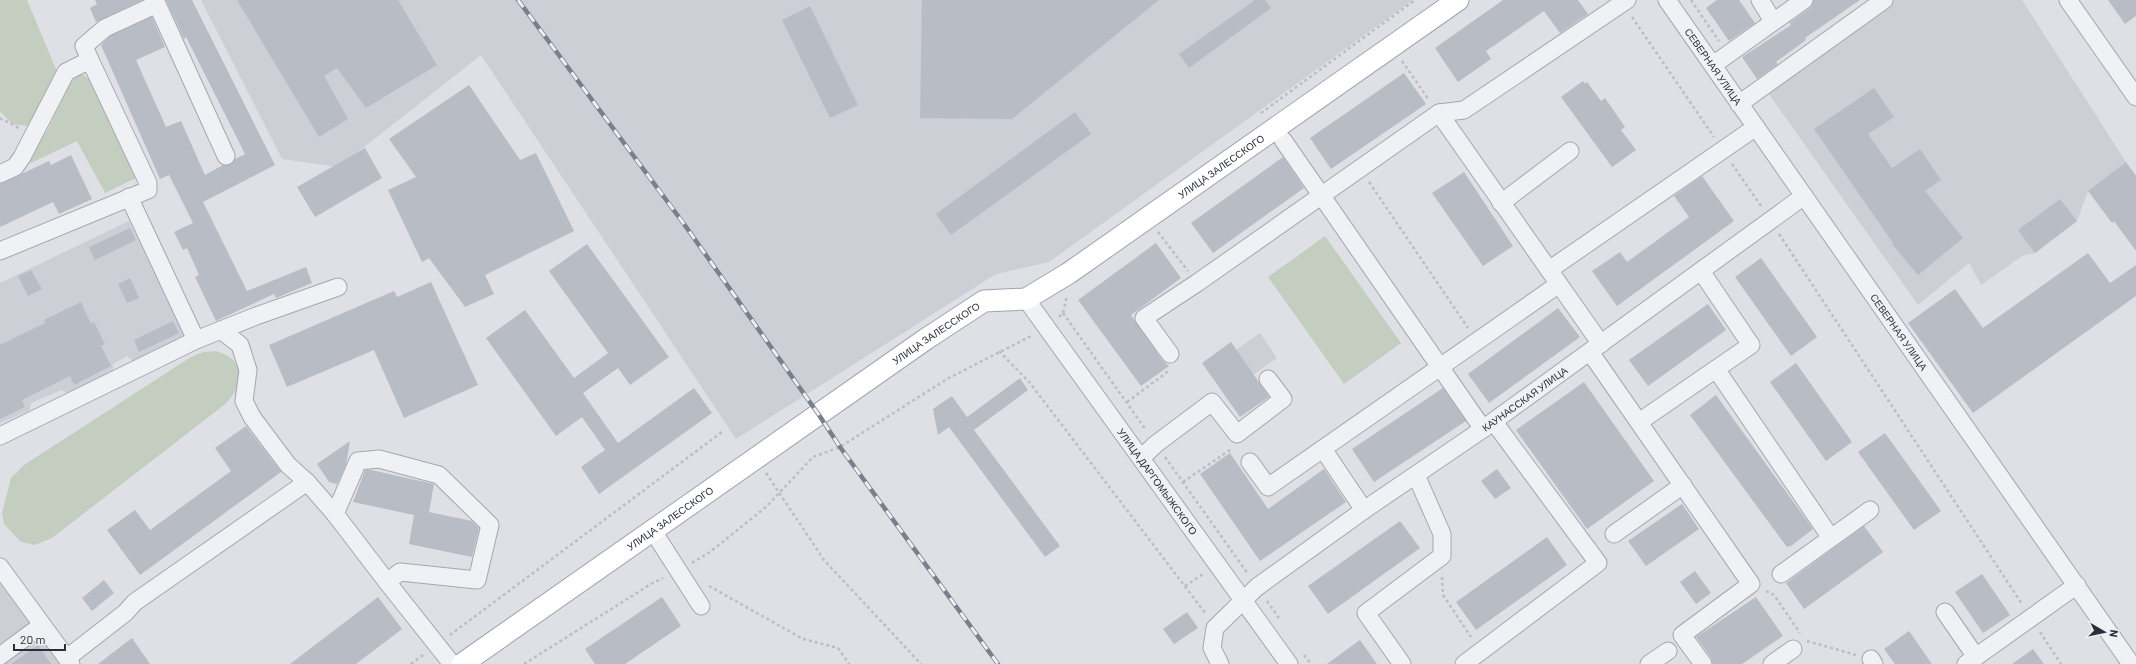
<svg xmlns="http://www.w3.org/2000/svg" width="2136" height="664" font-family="Barlow,sans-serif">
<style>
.built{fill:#cccfd6}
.green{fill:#c3cec0}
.building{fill:#b8bcc5}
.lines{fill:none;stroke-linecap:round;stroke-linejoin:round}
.minor-casing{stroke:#a4a7ae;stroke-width:19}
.major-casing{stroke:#9ea4b0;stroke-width:23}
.path{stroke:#bcbec4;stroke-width:2.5;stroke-dasharray:3 3;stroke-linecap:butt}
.minor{stroke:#f0f1f4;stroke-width:17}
.major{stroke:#fff;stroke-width:21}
.rail-casing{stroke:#79808d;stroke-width:4.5}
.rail{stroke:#edeff3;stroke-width:3;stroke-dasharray:9;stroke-linecap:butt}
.labels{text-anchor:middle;stroke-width:3;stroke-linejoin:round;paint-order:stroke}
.street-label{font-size:10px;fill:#292e3a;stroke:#edeff3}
</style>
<rect width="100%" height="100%" fill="#dee0e5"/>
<g class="built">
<polygon points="201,0 1413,0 1049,262 996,274 736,439 481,55 339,167 282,159"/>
<polygon points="1895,0 2022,0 2126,162 2088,191 2077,221 2035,253 2022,256 1981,285 1969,263 1918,305 1766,90"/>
<polygon points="129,221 185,336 133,361 127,356 113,364 113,371 67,394 62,390 31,403 30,410 0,423 0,283"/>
<polygon points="1260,333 1277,358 1253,375 1236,350"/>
<polygon points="0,577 61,664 0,664"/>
</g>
<g class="green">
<polygon points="0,0 27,0 58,74 34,127 12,124 0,111"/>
<polygon points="78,74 82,74 98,85 136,178 105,193 77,141 31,163 28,162 48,129 70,83"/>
<polygon points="1325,236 1401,343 1344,384 1268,277"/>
<path d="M 216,351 C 248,361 245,385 224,405 L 52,538 L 35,545 L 21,542 L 4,524 L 2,513 L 11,478 L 24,465 L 191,357 L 203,352 Z"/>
</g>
<g class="building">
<polygon points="95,0 142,0 96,22 90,8 97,4"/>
<polygon points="166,0 192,0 275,165 203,202 247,291 306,267 312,283 276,298 274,294 216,321 195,277 199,275 187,248 183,250 174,232 193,223 169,175 160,179 101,45 110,36 152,17 165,47 136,60 166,127 181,121 205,175 223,165 230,165 235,159 245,154 186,37 184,39"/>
<polygon points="237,0 398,0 437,65 366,108 337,68 324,76 348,119 319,137"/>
<polygon points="922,0 1159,0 1012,119 920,118"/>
<polygon points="1255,0 1265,0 1271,8 1189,68 1179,54"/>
<polygon points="1503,0 1578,0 1588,14 1560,33 1544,11 1486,51 1491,59 1458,82 1435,48"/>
<polygon points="1717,0 1739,0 1755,23 1729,41 1706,8"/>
<polygon points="1814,0 1860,0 1805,38 1806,40 1776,62 1778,64 1757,79 1742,57 1791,25 1789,23 1810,8"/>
<polygon points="2108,0 2136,0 2136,16 2125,24"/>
<polygon points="810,6 858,105 830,118 782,20"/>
<polygon points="1404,73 1426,104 1331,169 1310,138"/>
<polygon points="1583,81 1585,84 1587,82 1601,101 1605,98 1625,127 1621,130 1636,150 1612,167 1561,97"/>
<polygon points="469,85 520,160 536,153 574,231 485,275 494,294 465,307 429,258 422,262 388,190 416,177 389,139"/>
<polygon points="1874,88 1894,117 1868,134 1892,168 1920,149 1941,180 1925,191 1963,238 1918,275 1892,244 1893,243 1814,129"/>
<polygon points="1075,112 1091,134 951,235 936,214"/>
<polygon points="365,148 382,178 315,217 297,187"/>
<polygon points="71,155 92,199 59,214 53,202 0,227 0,184 49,161 51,165"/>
<polygon points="1283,157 1304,188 1213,253 1191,223"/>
<polygon points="2126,162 2136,176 2136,251 2114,221 2112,223 2088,191"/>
<polygon points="1464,172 1513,246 1483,266 1432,193"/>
<polygon points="1702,176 1734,221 1617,306 1592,271 1620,252 1627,262 1689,217 1674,196"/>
<polygon points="2060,199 2077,221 2035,253 2018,230"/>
<polygon points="130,228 136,240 95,260 89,247"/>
<polygon points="1156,243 1181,278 1131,315 1162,360 1169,366 1141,386 1078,300"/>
<polygon points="587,244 669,357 630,385 618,368 583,393 618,443 694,388 712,413 599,494 581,467 605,450 582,417 556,436 486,338 525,310 574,378 608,353 549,271"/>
<polygon points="2088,253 2110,283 2136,265 2136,296 1973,413 1908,323 1955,289 1983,328"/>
<polygon points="1761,258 1817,337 1791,356 1735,277"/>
<polygon points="31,270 42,289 28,296 18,276"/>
<polygon points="130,278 139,298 127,303 118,284"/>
<polygon points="431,282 478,385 404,418 374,350 287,387 269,345 394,291 397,297"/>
<polygon points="81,302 91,324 94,322 105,344 101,346 111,366 74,385 70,376 22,400 25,407 0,419 0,345 45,323 44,320"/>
<polygon points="1708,304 1726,330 1648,386 1629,360"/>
<polygon points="1558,308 1580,337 1489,403 1468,374"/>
<polygon points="173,321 179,333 139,352 134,340"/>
<polygon points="1231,342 1269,397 1240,417 1202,363"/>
<polygon points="1796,363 1852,442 1826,461 1770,382"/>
<polygon points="1020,378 1028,390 974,430 1060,546 1045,557 949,427 938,435 933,409 952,396 967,417"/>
<polygon points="1584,382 1654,481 1587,529 1516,430"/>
<polygon points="1443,388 1466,421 1374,482 1352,449"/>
<polygon points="1716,395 1813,529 1791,546 1787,547 1778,535 1690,415"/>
<polygon points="246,426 281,472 140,575 107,530 135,510 150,530 231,471 215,448"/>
<polygon points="1885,433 1941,511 1914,530 1858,452"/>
<polygon points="350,441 346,465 337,484 329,482 317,464"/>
<polygon points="1230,453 1268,509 1324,469 1346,502 1260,561 1200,474"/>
<polygon points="1497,469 1511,488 1495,499 1481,481"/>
<polygon points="365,470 371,470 434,484 429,512 472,521 479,528 472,557 409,544 414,515 353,502"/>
<polygon points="1682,504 1699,529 1646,566 1628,541"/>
<polygon points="1400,521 1420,548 1328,614 1308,586"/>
<polygon points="1864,526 1883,552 1804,609 1786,583"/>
<polygon points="1547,537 1567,565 1476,630 1456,602"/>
<polygon points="1695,571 1711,593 1696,604 1680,582"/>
<polygon points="1982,574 2010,615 1983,633 1955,592"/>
<polygon points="104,580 114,593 92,611 82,598"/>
<polygon points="378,597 402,629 356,664 290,664"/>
<polygon points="662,597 681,626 625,664 595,664 585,649"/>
<polygon points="1756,597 1783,636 1742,664 1713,664 1711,658 1696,637"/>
<polygon points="1187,612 1198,628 1174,644 1163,629"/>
<polygon points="1909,631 1932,664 1895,664 1884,649"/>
<polygon points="132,638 150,664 98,664"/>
<polygon points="1360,640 1377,664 1327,664"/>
<polygon points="38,645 51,664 11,664"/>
<polygon points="2033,649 2044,664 2012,664"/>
</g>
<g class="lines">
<defs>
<g id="minor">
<path id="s1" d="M 1667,0 L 2131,664"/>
<polyline points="1760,0 1773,21"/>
<polyline points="2068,0 2136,97"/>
<polyline points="1713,65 1804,0"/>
<polyline points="1739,104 1884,0"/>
<polyline points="1439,113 1601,344"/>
<polyline points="1283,140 1483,429"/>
<polyline points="0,174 15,167 22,157 66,72 90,60 84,46 105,28 157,4 226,156"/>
<polyline points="129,197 196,340"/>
<polyline points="1501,203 1570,151"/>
<polyline points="0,251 148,190 148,183 90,60"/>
<polyline points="1549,270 1756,127"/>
<polyline points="1701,271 1751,345 1716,369 1831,538"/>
<path id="s2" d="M 1026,299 L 1289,664"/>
<polyline points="221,330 240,345 248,370 244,401 252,417 288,465 307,482 335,514 387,582 452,664"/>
<polyline points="1590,352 1751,584 1682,635 1703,664"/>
<polyline points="1170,354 1144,318 1197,283 1439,113 1464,110 1627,0"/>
<polyline points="1639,422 1716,369"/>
<polyline points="0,436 196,340 256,316 338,287"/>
<polyline points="1323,449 1364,510"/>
<polyline points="1141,458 1156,444 1212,402 1237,434 1283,399 1268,379"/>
<polyline points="1250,462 1268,487 1559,284"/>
<polyline points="335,514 358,461 379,459 439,475 490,525 477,580 400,572 387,582"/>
<polyline points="653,531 701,606"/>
<polyline points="1614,534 1683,485"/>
<polyline points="0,567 71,664"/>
<polyline points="1781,574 1870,510"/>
<polyline points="1945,612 1976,657"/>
<polyline points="0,656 42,625"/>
<polyline points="67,658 125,613 135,602 307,482"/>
<polyline points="1871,659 1874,664"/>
<path id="s3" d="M 1220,664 L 1212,648 L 1215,628 L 1257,587 L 1364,510 L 1483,429 L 1804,196"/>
<polyline points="1402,664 1366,613 1442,556 1442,534 1416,475"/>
<polyline points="1464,664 1598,563 1494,422"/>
<polyline points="1649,664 1668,651"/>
<polyline points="1772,664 1793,649"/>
<polyline points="1966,664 2077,585"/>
</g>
<g id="major">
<path id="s4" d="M 462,664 L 926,339 L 984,301 L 1026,299 L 1069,273 L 1458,0"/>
</g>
</defs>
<use href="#minor" class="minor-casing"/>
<use href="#major" class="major-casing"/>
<g class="path">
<polyline points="1691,0 1719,41"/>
<polyline points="1632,17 1714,137"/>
<polyline points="1402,61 1429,100"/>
<polyline points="1261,113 1415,0"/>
<polyline points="0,118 19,128"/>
<polyline points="1732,164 1761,206"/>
<polyline points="1369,182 1468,328"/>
<polyline points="1158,232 1188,271"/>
<polyline points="1779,234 2022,604"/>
<polyline points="1063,313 1146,430"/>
<polyline points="1059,317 1063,313 1067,296"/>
<polyline points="999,351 1030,383 1206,614"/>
<polyline points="1127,402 1170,370"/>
<polyline points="1165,457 1248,574"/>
<polyline points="766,473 824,560 921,664"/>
<polyline points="1183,482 1230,450"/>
<polyline points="692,563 710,552 766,507 813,457 840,447 947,379 1033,335"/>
<polyline points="1442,577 1443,595 1471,637"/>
<polyline points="709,586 803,639 838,648 849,664"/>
<polyline points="1185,586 1203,574"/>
<polyline points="1766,591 1774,595 1800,633"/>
<polyline points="1267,601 1279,618"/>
<polyline points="2040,632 2061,664"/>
<polyline points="450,635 722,432"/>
<polyline points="1807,641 1856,655"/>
<polyline points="1304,655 1311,664"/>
<polyline points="411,664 423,655"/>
<polyline points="524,664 651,584 663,578"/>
</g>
<use href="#minor" class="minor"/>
<use href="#major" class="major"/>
<defs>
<polyline id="rail" points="518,0 684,224 819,415 840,447 998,664"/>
</defs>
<use href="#rail" class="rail-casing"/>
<use href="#rail" class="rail"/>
</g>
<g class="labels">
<g class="street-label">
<text dy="4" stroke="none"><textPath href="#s1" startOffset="81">СЕВЕРНАЯ УЛИЦА</textPath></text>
<text dy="4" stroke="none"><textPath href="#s4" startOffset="914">УЛИЦА ЗАЛЕССКОГО</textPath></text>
<text dy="4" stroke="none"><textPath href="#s1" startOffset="405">СЕВЕРНАЯ УЛИЦА</textPath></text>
<text dy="4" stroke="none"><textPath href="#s4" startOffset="578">УЛИЦА ЗАЛЕССКОГО</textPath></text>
<text dy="4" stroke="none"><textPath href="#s3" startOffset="424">КАУНАССКАЯ УЛИЦА</textPath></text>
<text dy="4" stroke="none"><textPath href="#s2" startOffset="225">УЛИЦА ДАРГОМЫЖСКОГО</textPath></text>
<text dy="4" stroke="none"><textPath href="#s4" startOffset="254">УЛИЦА ЗАЛЕССКОГО</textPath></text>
</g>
</g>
<g transform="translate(2104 632) rotate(99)" stroke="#edeff3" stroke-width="3" paint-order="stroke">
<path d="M0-3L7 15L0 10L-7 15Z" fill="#292e3a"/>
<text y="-6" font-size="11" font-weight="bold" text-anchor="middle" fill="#292e3a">N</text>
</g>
<path d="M14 644v6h51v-6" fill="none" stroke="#292e3a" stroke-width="2"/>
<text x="20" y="644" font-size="12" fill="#292e3a" stroke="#edeff3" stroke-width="3" paint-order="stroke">20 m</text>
</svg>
